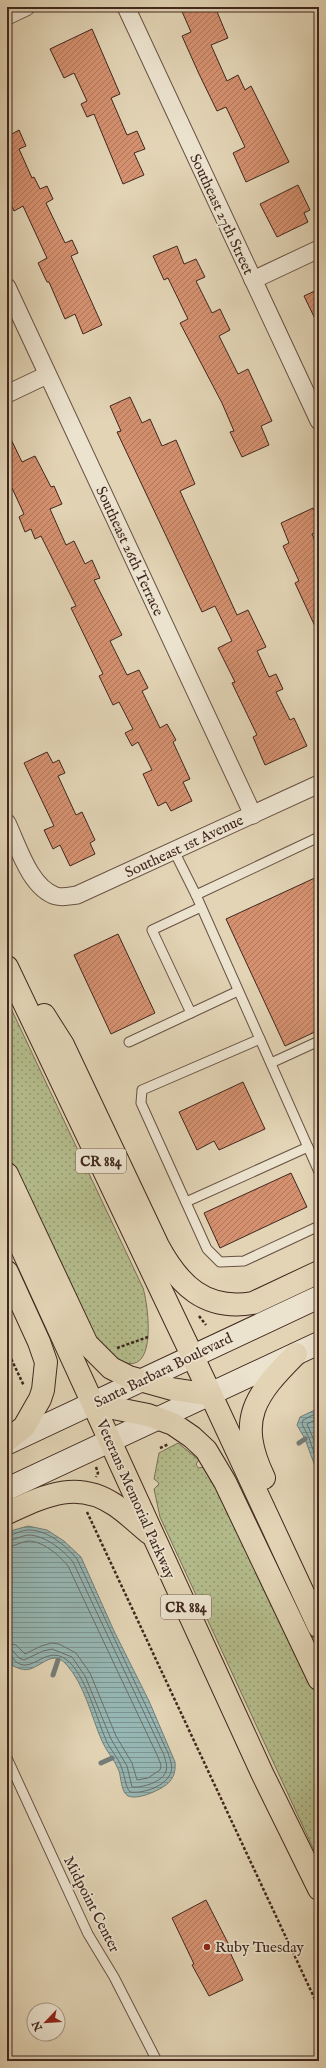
<svg xmlns="http://www.w3.org/2000/svg" width="326" height="2068" font-family="'IM FELL English',serif">
<style>
.green{fill:url(#green-dots);stroke:#7a7255}
.water{fill:url(#water-rules);stroke:#747d78}
.lines{fill:none;stroke-linecap:round;stroke-linejoin:round}
.shore{stroke:#6b6f69;stroke-width:1}
.stream{stroke:#747d78;stroke-width:5}
.building{fill:url(#building-hatch);stroke:#40271e}
.service-casing{stroke:#685244;stroke-width:11}
.minor-casing{stroke:#685244;stroke-width:19}
.secondary-casing{stroke:#40271e;stroke-width:24}
.trunk-casing{stroke:#40271e;stroke-width:24}
.path{stroke:#40271e;stroke-width:2.5;stroke-dasharray:3 2;stroke-linecap:butt}
.service{stroke:#ece3cf;stroke-width:9}
.minor{stroke:#ece3cf;stroke-width:17}
.secondary{stroke:#ece3cf;stroke-width:22}
.trunk{stroke:#e2d4b5;stroke-width:22}
.poi-dot{fill:#8f2418;stroke:#ece3cf;stroke-width:1.5}
.labels{text-anchor:middle;stroke-width:3.5;stroke-linejoin:round;paint-order:stroke}
.shield{fill:#ece3cf;stroke:#745f53;stroke-width:1}
.shield-label{font-size:14px;font-weight:bold;fill:#40271e}
.street-label{font-size:15px;fill:#40271e;stroke:#ece3cf}
.poi-label{font-size:15px;fill:#40271e;stroke:#ece3cf;text-anchor:start}
</style>
<defs>
<pattern id="green-dots" width="8" height="8" patternUnits="userSpaceOnUse"><rect width="8" height="8" fill="#b4bc8c"/><path d="M2 2h.1M6 6h.1" fill="none" stroke="#949972" stroke-width="1.8" stroke-linecap="round"/></pattern>
<pattern id="water-rules" width="6" height="5" patternUnits="userSpaceOnUse"><rect width="6" height="5" fill="#96b7b4"/><path d="M0 2.5h6" fill="none" stroke="#7c9592"/></pattern>
<pattern id="building-hatch" width="6" height="6" patternUnits="userSpaceOnUse"><rect width="6" height="6" fill="#d4906f"/><path d="M-1 1l2-2M0 6l6-6M5 7l2-2" fill="none" stroke="#ad765b"/></pattern>
</defs>
<rect width="100%" height="100%" fill="#e2d4b5"/>
<filter id="stains"><feTurbulence type="fractalNoise" baseFrequency=".005" numOctaves="4"/><feColorMatrix values="0 0 0 0 .2 0 0 0 0 .09 0 0 0 0 .02 0 0 0 .5 -.17"/></filter>
<radialGradient id="worn" r=".72"><stop offset=".6" stop-color="#630" stop-opacity="0"/><stop offset="1" stop-color="#630" stop-opacity=".3"/></radialGradient>
<g class="green">
<path d="M 7,1000 L 143,1288 C 148,1304 158,1375 123,1362 C 103,1355 88,1326 79,1309 L 7,1152 Z"/>
<polygon points="178,1443 199,1460 196,1464 198,1468 205,1467 217,1485 300,1664 307,1678 319,1694 319,1861 160,1517 154,1489 159,1484 158,1482 154,1479 159,1453"/>
</g>
<g class="water">
<polygon points="319,1408 319,1477 305,1439 297,1425 300,1417"/>
<path d="M 28,1526 L 47,1530 L 64,1541 L 81,1557 L 114,1631 L 149,1701 L 175,1762 C 176,1773 173,1781 163,1787 C 155,1792 137,1800 128,1796 C 121,1792 121,1777 119,1771 C 115,1760 106,1751 102,1741 C 91,1716 85,1685 66,1664 C 53,1650 43,1665 30,1669 C 24,1671 18,1668 13,1666 L 8,1657 L 7,1532 Z"/>
</g>
<g class="lines">
<g class="shore">
<polyline points="319,1412 303,1420 302,1424 309,1438 319,1467"/>
<polyline points="319,1418 307,1424 319,1452"/>
<path d="M 7,1536 C 14,1535 21,1530 29,1530 C 48,1530 66,1546 77,1559 L 168,1753 C 170,1759 173,1766 171,1772 C 167,1786 143,1794 130,1792 C 125,1786 125,1776 122,1769 C 119,1758 110,1750 106,1740 C 97,1719 85,1674 67,1660 C 44,1642 29,1682 11,1656 L 7,1654"/>
<path d="M 7,1541 C 14,1540 21,1536 28,1535 C 45,1535 63,1550 73,1562 L 164,1755 C 165,1760 168,1766 166,1771 C 163,1782 142,1788 132,1787 L 127,1766 L 111,1739 L 85,1676 L 72,1657 L 52,1649 L 43,1651 L 24,1660 L 19,1658 L 13,1651 L 7,1649"/>
<path d="M 7,1547 C 15,1546 21,1542 28,1541 C 43,1541 59,1555 68,1566 L 158,1757 L 161,1765 L 160,1770 L 148,1778 L 137,1780 L 132,1763 L 116,1736 L 90,1673 L 76,1653 L 59,1644 L 52,1643 L 41,1646 L 25,1654 L 16,1645 L 7,1643"/>
</g>
<g class="stream">
<polyline points="299,1443 305,1439"/>
<polyline points="53,1675 58,1660"/>
<polyline points="101,1763 112,1758"/>
</g>
</g>
<g class="building">
<polygon points="180,7 215,7 228,38 211,45 227,81 238,75 245,90 251,86 289,162 246,182 233,153 245,147 226,107 217,111 199,74 182,36 191,32"/>
<polygon points="92,29 120,94 111,98 127,135 137,131 145,149 134,153 144,175 123,184 94,114 87,117 81,104 87,101 74,73 64,78 50,49"/>
<polygon points="7,123 12,134 19,130 26,146 19,149 32,178 34,177 40,189 47,186 53,199 46,203 65,243 72,240 78,253 71,256 102,325 83,334 75,314 65,319 49,282 47,282 38,263 47,258 23,206 14,211 7,197"/>
<polygon points="298,185 310,210 304,213 308,222 277,237 260,204"/>
<polygon points="177,246 184,264 196,259 205,277 196,281 212,313 220,309 230,330 219,336 238,374 248,369 272,421 261,426 269,445 242,457 230,432 234,431 222,403 180,323 188,319 168,278 164,280 153,256"/>
<polygon points="319,289 319,327 304,296"/>
<polygon points="130,397 142,423 150,419 162,446 176,440 195,484 180,491 237,615 248,610 266,647 257,651 269,677 276,674 283,689 276,692 290,720 294,718 307,746 265,765 253,737 257,735 232,683 235,682 218,648 232,641 215,606 202,612 117,432 121,431 110,406"/>
<polygon points="7,431 22,462 35,456 51,487 54,486 62,504 50,509 66,545 74,541 85,564 92,560 100,578 94,580 122,635 110,641 127,675 139,670 148,688 142,691 160,728 167,724 176,740 173,742 190,779 183,782 192,801 171,811 166,802 158,806 143,774 152,770 138,742 132,746 125,733 133,729 119,702 113,705 99,676 103,674 71,608 76,606 41,536 35,539 31,529 25,532 19,517 24,514 12,488 7,490"/>
<polygon points="313,508 319,520 319,531 312,534 319,550 319,635 295,583 299,581 283,546 289,543 281,523"/>
<polygon points="47,752 53,763 59,760 65,773 58,776 76,815 82,812 95,840 90,843 95,854 70,866 60,845 53,849 44,830 54,826 24,763"/>
<polygon points="319,876 319,1030 285,1046 226,919"/>
<polygon points="118,934 155,1013 111,1034 74,955"/>
<polygon points="243,1082 265,1129 219,1150 214,1141 197,1150 179,1112"/>
<polygon points="291,1173 307,1207 220,1248 204,1213"/>
<polygon points="206,1900 229,1945 227,1946 243,1980 209,1996 192,1965 194,1964 172,1918"/>
</g>
<g class="lines">
<defs>
<g id="service">
<polyline points="319,837 196,895 319,1172"/>
<polyline points="174,851 196,895"/>
<polyline points="201,907 152,930 191,1013 238,991"/>
<polyline points="260,1039 142,1090 141,1103 207,1249 220,1262 244,1261 319,1226"/>
<polyline points="129,1042 191,1013"/>
<polyline points="271,1063 319,1041"/>
<polyline points="186,1202 308,1147"/>
<polyline points="7,1758 88,1934 114,1977 157,2061"/>
</g>
<g id="minor">
<polyline points="126,7 319,421"/>
<polyline points="7,16 26,7"/>
<polyline points="253,280 319,249"/>
<polyline points="7,287 253,815"/>
<polyline points="7,394 47,375"/>
<path d="M 7,823 C 18,846 30,888 56,896 C 63,898 70,896 77,895 L 319,784"/>
</g>
<g id="secondary">
<polyline points="8,1443 319,1297"/>
<polyline points="7,1489 319,1343"/>
</g>
<g id="trunk">
<polyline points="7,967 211,1395 319,1627"/>
<path d="M 44,1015 L 63,1045 L 158,1246 C 179,1285 205,1311 253,1303 L 319,1272"/>
<polyline points="7,1174 87,1344 111,1368 129,1377 172,1389 211,1395"/>
<polyline points="7,1216 262,1773 319,1889"/>
<polyline points="7,1272 39,1342 46,1362 43,1390 40,1399 24,1427 7,1440"/>
<polyline points="93,1404 148,1415 173,1424 192,1437 206,1450 225,1482 319,1679"/>
<path d="M 264,1478 C 236,1419 255,1395 296,1354"/>
<path d="M 7,1513 C 44,1496 77,1479 115,1505 C 127,1513 138,1524 149,1533"/>
</g>
</defs>
<use href="#service" class="service-casing"/>
<use href="#minor" class="minor-casing"/>
<use href="#secondary" class="secondary-casing"/>
<use href="#trunk" class="trunk-casing"/>
<g class="path">
<polyline points="199,1316 206,1325"/>
<polyline points="117,1348 148,1337"/>
<polyline points="7,1350 24,1386"/>
<polyline points="160,1448 169,1444"/>
<polyline points="96,1467 98,1473 96,1477"/>
<polyline points="87,1512 319,2008"/>
</g>
<use href="#service" class="service"/>
<use href="#minor" class="minor"/>
<use href="#secondary" class="secondary"/>
<use href="#trunk" class="trunk"/>
</g>
<circle class="poi-dot" cx="207" cy="1947" r="4"/>
<g class="labels">
<g class="shield">
<rect x="76" y="1149" width="50" height="24" rx="3"/>
<rect x="161" y="1595" width="50" height="24" rx="3"/>
</g>
<g class="shield-label">
<text x="101" y="1166">CR 884</text>
<text x="186" y="1612">CR 884</text>
</g>
<g class="street-label">
<text transform="translate(222 214) rotate(65)" y="5">Southeast 27th Street</text>
<text transform="translate(130 551) rotate(65)" y="5">Southeast 26th Terrace</text>
<text transform="translate(184 846) rotate(-25)" y="5">Southeast 1st Avenue</text>
<text transform="translate(163 1370) rotate(-26)" y="5">Santa Barbara Boulevard</text>
<text transform="translate(136 1499) rotate(66)" y="5">Veterans Memorial Parkway</text>
<text transform="translate(92 1904) rotate(63)" y="5">Midpoint Center</text>
</g>
<g class="poi-label">
<text x="215" y="1952">Ruby Tuesday</text>
</g>
</g>
<rect width="326" height="2068" fill="none" stroke="#e2d4b5" stroke-width="24"/>
<rect x="8" y="8" width="310" height="2052" fill="none" stroke="#40271e" stroke-width="2"/>
<rect x="12" y="12" width="302" height="2044" fill="none" stroke="#40271e"/>
<g transform="translate(46 2022) rotate(245)"><circle r="19" fill="#ece3cf" stroke="#a79888"/>
<path d="M0-3L7 15L0 10L-7 15Z" fill="#8f2418"/>
<text y="-6" font-size="11" font-weight="bold" text-anchor="middle" fill="#40271e">N</text>
</g>
<rect width="100%" height="100%" filter="url(#stains)"/>
<rect width="100%" height="100%" fill="url(#worn)"/>
</svg>
